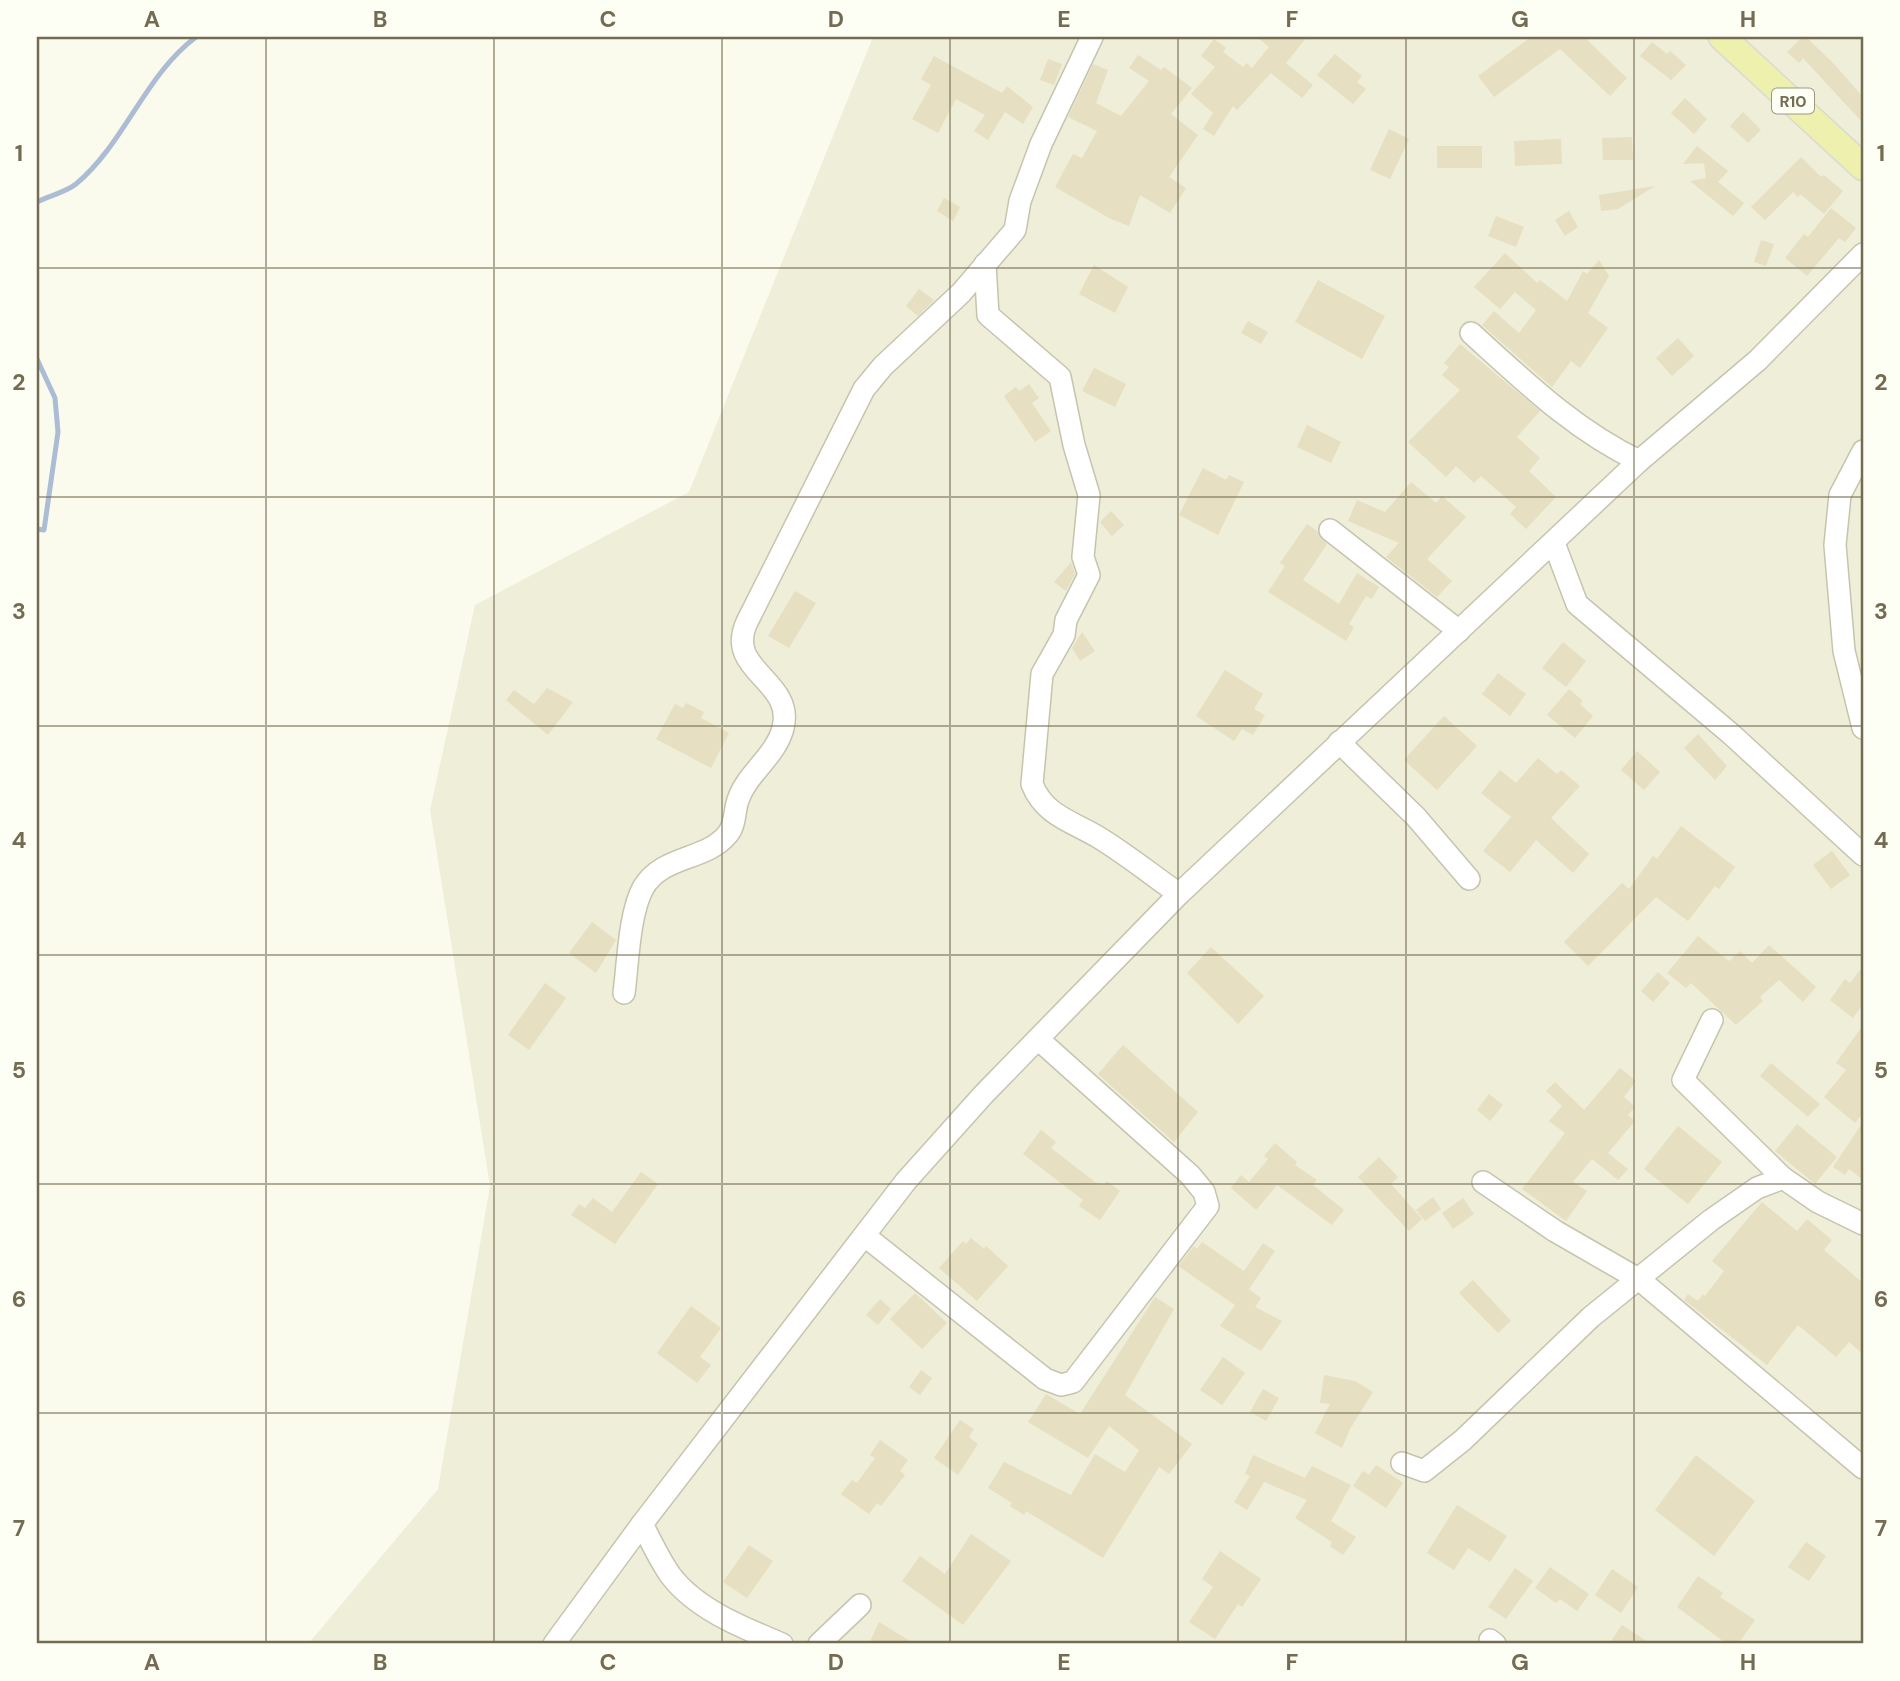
<svg xmlns="http://www.w3.org/2000/svg" width="1900" height="1681" font-family="'DM Sans',sans-serif">
<style>
.residential{fill:#efeed9}
.lines{fill:none;stroke-linecap:round;stroke-linejoin:round}
.stream{stroke:#abbcd4;stroke-width:5}
.building{fill:#e6dfc1}
.minor-casing{stroke:#c7c4ae;stroke-width:24}
.major-casing{stroke:#dbd9d2;stroke-width:29}
.minor{stroke:#fff;stroke-width:21}
.major{stroke:#eef1ae;stroke-width:26}
.grid{fill:none;stroke:#746c52;stroke-width:2;stroke-opacity:0.55}
.labels{text-anchor:middle;stroke-width:5;stroke-linejoin:round;paint-order:stroke}
.shield{fill:#fdfef4;stroke:#9d9883;stroke-width:2}
.shield-label{font-size:16px;font-weight:bold;fill:#746c52}
.neatline{fill:none;stroke:#746c52;stroke-width:2.5}
.grid-label{font-size:23px;text-anchor:middle;font-weight:bold;fill:#746c52}
</style>
<rect width="100%" height="100%" fill="#fbfbed"/>
<polygon class="residential" points="873,37 1863,37 1863,1644 308,1644 438,1489 490,1186 430,810 475,605 689,492"/>
<g class="lines">
<g class="stream">
<path d="M 37,202 C 49,196 66,192 76,184 C 125,143 145,75 196,37"/>
<polyline points="37,359 55,398 58,432 44,530 37,529"/>
</g>
</g>
<g class="building">
<polygon points="1257,37 1307,37 1286,63 1313,85 1302,98 1271,73 1237,110 1233,106 1214,136 1203,129 1213,113 1191,94 1215,67 1201,56 1214,39 1226,48 1223,52 1243,67 1247,63 1252,68 1269,47"/>
<polygon points="1531,37 1584,37 1627,78 1610,96 1560,49 1494,97 1478,76"/>
<polygon points="1802,37 1806,37 1834,64 1863,97 1863,123 1803,58 1799,63 1787,52"/>
<polygon points="1652,42 1667,54 1670,51 1686,65 1671,80 1640,56"/>
<polygon points="1335,54 1362,76 1357,82 1366,89 1353,104 1317,75"/>
<polygon points="1138,55 1161,70 1164,67 1192,88 1171,114 1198,135 1169,177 1186,188 1170,213 1140,195 1129,226 1111,219 1055,187 1073,154 1082,158 1097,131 1068,117 1093,64 1108,70 1096,103 1121,116 1149,81 1129,68"/>
<polygon points="934,56 1002,93 1007,86 1033,107 1023,124 1005,112 988,140 974,131 985,115 956,99 938,133 912,119 931,85 921,79"/>
<polygon points="1048,59 1062,64 1054,85 1040,80"/>
<polygon points="1685,98 1707,119 1694,134 1671,113"/>
<polygon points="1743,112 1761,130 1748,143 1730,126"/>
<polygon points="1389,129 1409,139 1390,179 1370,170"/>
<polygon points="1632,137 1633,160 1603,160 1602,138"/>
<polygon points="1561,139 1562,164 1515,166 1514,141"/>
<rect x="1437" y="146" width="45" height="22"/>
<polygon points="1697,146 1728,171 1718,182 1744,203 1733,216 1690,181 1706,178 1704,163 1683,164"/>
<polygon points="1801,157 1821,177 1824,175 1843,191 1824,214 1800,194 1798,197 1793,192 1765,220 1751,207"/>
<polygon points="1655,186 1618,209 1601,211 1599,195"/>
<polygon points="944,198 960,207 953,221 937,211"/>
<polygon points="1831,208 1856,228 1845,242 1839,238 1807,276 1785,258 1804,234 1808,237"/>
<polygon points="1569,211 1578,227 1565,236 1555,220"/>
<polygon points="1496,216 1524,227 1516,247 1488,236"/>
<polygon points="1761,240 1774,244 1766,266 1754,262"/>
<polygon points="1505,253 1537,283 1540,280 1567,301 1583,271 1587,274 1599,260 1609,276 1588,313 1608,328 1580,368 1571,361 1552,387 1482,325 1494,311 1519,333 1536,310 1515,292 1500,309 1474,287"/>
<polygon points="1094,265 1128,287 1115,313 1079,294"/>
<polygon points="1318,280 1385,316 1362,359 1295,322"/>
<polygon points="919,289 934,300 918,316 906,306"/>
<polygon points="1248,321 1268,332 1261,344 1241,333"/>
<polygon points="1678,338 1694,356 1672,376 1656,358"/>
<polygon points="1460,344 1540,411 1517,437 1540,458 1529,471 1556,497 1526,529 1510,514 1516,507 1481,476 1474,483 1456,466 1446,477 1408,442 1460,390 1442,375 1449,367 1444,363"/>
<polygon points="1094,368 1126,384 1115,407 1082,391"/>
<polygon points="1029,384 1039,398 1032,403 1051,431 1035,442 1004,396 1016,387 1019,391"/>
<polygon points="1307,425 1341,442 1331,463 1297,447"/>
<polygon points="1203,468 1226,480 1229,475 1244,482 1218,535 1179,515"/>
<polygon points="1411,482 1436,503 1442,496 1466,517 1427,559 1452,581 1437,597 1386,557 1399,543 1348,521 1357,500 1385,512"/>
<polygon points="1111,511 1124,525 1112,536 1100,522"/>
<polygon points="1307,524 1317,531 1327,544 1303,580 1339,604 1357,573 1379,587 1372,599 1366,596 1349,624 1354,627 1346,641 1268,592 1285,566 1280,563"/>
<polygon points="1071,562 1075,574 1066,591 1054,582"/>
<polygon points="795,591 816,603 789,648 768,636"/>
<polygon points="1082,632 1095,651 1080,661 1072,648"/>
<polygon points="1563,642 1586,661 1566,687 1542,668"/>
<polygon points="1225,670 1263,694 1254,709 1265,715 1253,735 1242,729 1234,741 1196,716"/>
<polygon points="1498,673 1526,694 1510,716 1482,694"/>
<polygon points="547,688 573,702 548,735 506,700 514,690 534,704"/>
<polygon points="1569,689 1583,701 1580,704 1593,716 1575,738 1547,715"/>
<polygon points="686,703 704,712 701,718 729,733 711,768 656,739 675,704 683,708"/>
<polygon points="1444,716 1477,746 1437,790 1404,760"/>
<polygon points="1698,734 1727,766 1715,780 1684,748"/>
<polygon points="1637,751 1660,772 1644,790 1621,770"/>
<polygon points="1538,758 1557,774 1561,770 1580,786 1551,818 1589,854 1573,873 1536,840 1510,872 1483,851 1511,817 1481,793 1500,770 1516,783"/>
<polygon points="1681,826 1735,867 1719,889 1715,886 1688,921 1656,897 1588,966 1564,942 1622,883 1629,889 1653,856 1657,859"/>
<polygon points="1832,851 1850,875 1831,889 1813,865"/>
<polygon points="592,922 616,940 596,973 569,953"/>
<polygon points="1698,936 1729,961 1740,951 1752,963 1769,945 1816,987 1803,1002 1779,980 1760,997 1763,1001 1736,1025 1691,983 1686,988 1667,973"/>
<polygon points="1211,947 1264,996 1238,1024 1187,973"/>
<polygon points="1863,966 1863,1004 1853,1018 1830,1000 1845,979 1850,983"/>
<polygon points="1658,972 1670,983 1653,1002 1641,991"/>
<polygon points="545,983 566,998 529,1050 508,1035"/>
<polygon points="1863,1025 1863,1113 1855,1123 1824,1097 1846,1070 1836,1063"/>
<polygon points="1123,1045 1198,1112 1174,1142 1098,1074"/>
<polygon points="1771,1063 1820,1104 1808,1117 1760,1076"/>
<polygon points="1620,1068 1636,1081 1624,1097 1635,1107 1628,1115 1635,1121 1608,1153 1628,1169 1618,1180 1592,1159 1573,1182 1587,1191 1566,1221 1522,1189 1565,1133 1549,1121 1562,1106 1546,1091 1555,1082 1584,1110"/>
<polygon points="1489,1094 1503,1105 1490,1121 1477,1110"/>
<polygon points="1863,1122 1863,1180 1849,1169 1845,1175 1833,1167"/>
<polygon points="1797,1124 1837,1157 1815,1184 1775,1151"/>
<polygon points="1678,1126 1722,1162 1688,1204 1644,1169"/>
<polygon points="1041,1130 1056,1142 1051,1148 1095,1182 1104,1185 1107,1181 1120,1191 1100,1220 1079,1206 1083,1200 1023,1154"/>
<polygon points="1275,1143 1297,1162 1295,1165 1317,1180 1313,1185 1344,1210 1332,1225 1277,1185 1256,1210 1231,1188 1241,1175 1249,1182 1268,1159 1264,1156"/>
<polygon points="1379,1157 1398,1177 1391,1184 1422,1219 1409,1231 1358,1177"/>
<polygon points="641,1172 658,1184 615,1244 571,1215 579,1204 585,1208 593,1198 612,1212"/>
<polygon points="1433,1197 1441,1209 1425,1221 1416,1210"/>
<polygon points="1463,1198 1474,1214 1453,1229 1442,1213"/>
<polygon points="1762,1202 1797,1231 1807,1219 1832,1240 1824,1250 1863,1283 1863,1354 1849,1342 1836,1357 1798,1325 1767,1365 1684,1300 1688,1294 1698,1301 1703,1294 1705,1296 1724,1271 1712,1261"/>
<polygon points="971,1238 984,1249 986,1246 1008,1266 977,1301 939,1268 963,1241 966,1244"/>
<polygon points="1202,1242 1244,1271 1263,1243 1275,1251 1249,1289 1261,1298 1255,1307 1282,1321 1261,1351 1220,1326 1235,1305 1178,1266 1194,1246 1197,1249"/>
<polygon points="1473,1280 1511,1321 1498,1333 1459,1293"/>
<polygon points="915,1293 947,1323 922,1349 890,1319"/>
<polygon points="1155,1297 1174,1309 1125,1395 1192,1444 1169,1474 1159,1467 1103,1558 1026,1511 1024,1515 1010,1506 1012,1503 988,1488 1004,1462 1071,1495 1095,1454 1125,1472 1139,1450 1109,1426 1088,1458 1028,1422 1046,1394 1080,1414"/>
<polygon points="880,1299 891,1309 878,1325 866,1315"/>
<polygon points="691,1306 721,1328 700,1357 711,1365 697,1383 657,1353"/>
<polygon points="1223,1357 1245,1373 1222,1405 1200,1390"/>
<polygon points="921,1370 932,1378 920,1395 909,1387"/>
<polygon points="1324,1375 1355,1381 1373,1392 1350,1429 1342,1448 1315,1433 1330,1404 1320,1403"/>
<polygon points="1263,1389 1279,1398 1266,1421 1250,1412"/>
<polygon points="960,1420 974,1429 969,1437 978,1444 958,1475 934,1458"/>
<polygon points="880,1440 908,1460 900,1471 905,1475 881,1506 877,1503 869,1514 841,1494 852,1480 857,1483 875,1458 870,1455"/>
<polygon points="1253,1455 1305,1478 1312,1466 1351,1485 1331,1521 1356,1537 1343,1555 1330,1546 1332,1542 1295,1518 1307,1500 1264,1482 1247,1510 1234,1502 1250,1476 1245,1474"/>
<polygon points="1696,1455 1755,1501 1714,1556 1655,1510"/>
<polygon points="1376,1465 1403,1483 1386,1508 1353,1486 1363,1471 1369,1475"/>
<polygon points="1457,1505 1507,1536 1490,1562 1468,1548 1454,1570 1427,1553"/>
<polygon points="971,1534 1011,1561 963,1625 902,1581 920,1556 945,1574"/>
<polygon points="1806,1542 1826,1556 1809,1581 1788,1567"/>
<polygon points="749,1545 773,1561 747,1598 723,1582"/>
<polygon points="1220,1551 1261,1579 1242,1607 1238,1604 1215,1639 1189,1622 1213,1587 1202,1579"/>
<polygon points="1550,1567 1589,1594 1577,1611 1560,1599 1556,1603 1535,1588"/>
<polygon points="1515,1568 1533,1581 1506,1619 1488,1607"/>
<polygon points="1612,1569 1638,1587 1621,1613 1595,1595"/>
<polygon points="1698,1576 1723,1593 1720,1597 1755,1620 1738,1644 1727,1644 1677,1607"/>
<polygon points="879,1622 915,1644 869,1644"/>
<polygon points="1622,1625 1651,1644 1609,1644"/>
</g>
<g class="lines">
<defs>
<g id="minor">
<path d="M 985,264 L 988,315 L 1060,377 L 1074,445 L 1089,495 L 1083,557 L 1089,575 L 1066,620 L 1064,635 L 1042,674 L 1032,784 C 1044,815 1071,821 1098,837 C 1126,854 1152,875 1179,894"/>
<path d="M 1471,333 C 1524,381 1574,430 1639,461"/>
<polyline points="1863,451 1840,495 1835,545 1844,651 1863,728"/>
<polyline points="1330,530 1459,631"/>
<polyline points="1554,543 1577,604 1731,734 1863,855"/>
<polyline points="1339,742 1416,817 1469,879"/>
<path d="M 624,993 C 628,963 629,914 643,888 C 662,855 705,861 727,835 C 736,825 734,811 738,800 C 747,773 776,756 783,728 C 795,680 724,671 747,622 L 864,389 L 883,366 L 961,293 L 1015,230 L 1020,201 L 1041,144 L 1092,37"/>
<polyline points="1712,1020 1683,1080 1783,1178"/>
<polyline points="1483,1182 1555,1231 1640,1280 1863,1468"/>
<polyline points="865,1236 1045,1379 1061,1385 1073,1382 1208,1206 1204,1192 1190,1175 1038,1039"/>
<polyline points="1402,1463 1424,1471 1463,1440 1591,1317 1711,1220 1757,1188 1783,1178 1818,1202 1863,1224"/>
<path d="M 642,1524 C 651,1541 660,1561 671,1576 C 697,1610 744,1628 782,1644"/>
<polyline points="1490,1640 1495,1644"/>
<polyline points="554,1644 642,1524 906,1181 984,1094 1179,894 1639,461 1758,360 1863,254"/>
<polyline points="819,1644 860,1605"/>
</g>
<polyline id="major" points="1722,37 1863,167"/>
</defs>
<use href="#minor" class="minor-casing"/>
<use href="#major" class="major-casing"/>
<use href="#minor" class="minor"/>
<use href="#major" class="major"/>
</g>
<path class="grid" d="M 266,37 L 266,1644M 494,37 L 494,1644M 722,37 L 722,1644M 950,37 L 950,1644M 1178,37 L 1178,1644M 1406,37 L 1406,1644M 1634,37 L 1634,1644M 37,268 L 1863,268M 37,497 L 1863,497M 37,726 L 1863,726M 37,955 L 1863,955M 37,1184 L 1863,1184M 37,1413 L 1863,1413"/>
<g class="labels">
<rect class="shield" x="1772" y="88.5" width="42" height="25" rx="5"/>
<g class="shield-label">
<text x="1793" y="107">R10</text>
</g>
</g>
<rect width="1900" height="1681" fill="none" stroke="#fdfef4" stroke-width="77"/>
<rect x="38" y="38" width="1824" height="1604" class="neatline"/>
<g class="grid-label">
<text x="152" y="27">A</text>
<text x="380" y="27">B</text>
<text x="608" y="27">C</text>
<text x="836" y="27">D</text>
<text x="1064" y="27">E</text>
<text x="1292" y="27">F</text>
<text x="1520" y="27">G</text>
<text x="1748" y="27">H</text>
<text x="19" y="161">1</text>
<text x="1881" y="161">1</text>
<text x="19" y="390">2</text>
<text x="1881" y="390">2</text>
<text x="19" y="619">3</text>
<text x="1881" y="619">3</text>
<text x="19" y="848">4</text>
<text x="1881" y="848">4</text>
<text x="19" y="1078">5</text>
<text x="1881" y="1078">5</text>
<text x="19" y="1307">6</text>
<text x="1881" y="1307">6</text>
<text x="19" y="1536">7</text>
<text x="1881" y="1536">7</text>
<text x="152" y="1670">A</text>
<text x="380" y="1670">B</text>
<text x="608" y="1670">C</text>
<text x="836" y="1670">D</text>
<text x="1064" y="1670">E</text>
<text x="1292" y="1670">F</text>
<text x="1520" y="1670">G</text>
<text x="1748" y="1670">H</text>
</g>
</svg>
